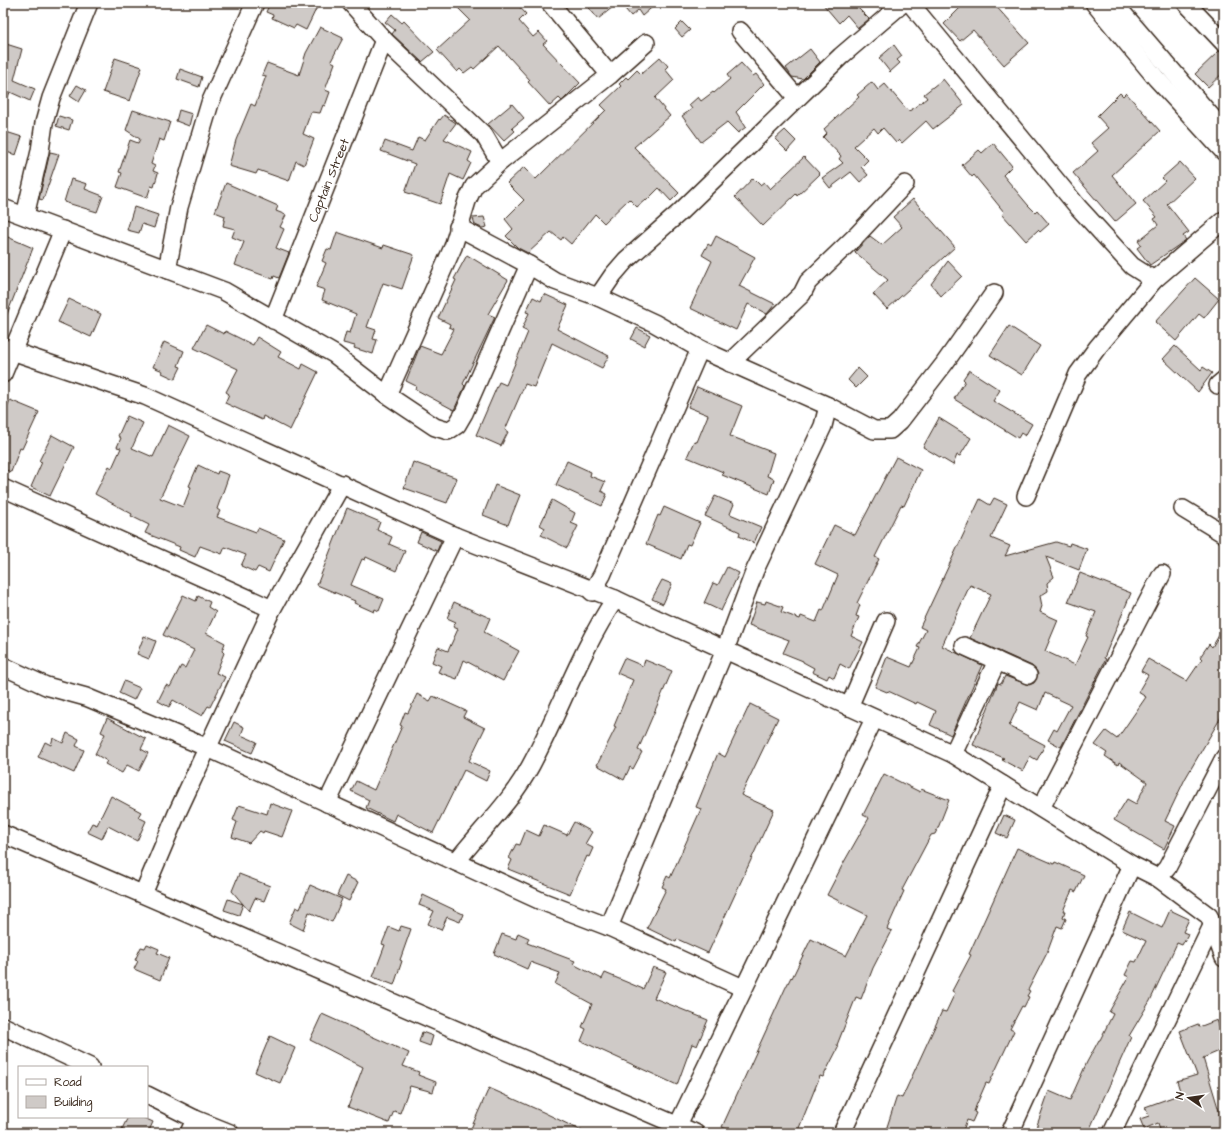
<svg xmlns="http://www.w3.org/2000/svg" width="1227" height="1136" font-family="'Architects Daughter',sans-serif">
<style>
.building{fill:#cfcac7;stroke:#3b2a1e}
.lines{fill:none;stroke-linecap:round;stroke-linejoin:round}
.minor-casing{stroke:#3b2a1e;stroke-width:20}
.minor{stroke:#fff;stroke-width:17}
.labels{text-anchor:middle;stroke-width:3;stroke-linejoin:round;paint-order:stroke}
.street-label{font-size:13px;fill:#3b2a1e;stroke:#fff}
</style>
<rect width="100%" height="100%" fill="#fff"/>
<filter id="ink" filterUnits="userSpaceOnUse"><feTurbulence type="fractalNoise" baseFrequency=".025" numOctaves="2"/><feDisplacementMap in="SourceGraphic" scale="8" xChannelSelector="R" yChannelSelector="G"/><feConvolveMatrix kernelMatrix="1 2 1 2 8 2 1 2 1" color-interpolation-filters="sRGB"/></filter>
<g filter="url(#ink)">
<g class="building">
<polygon points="270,3 319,3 306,30 296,25 294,28 272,18 273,15 266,12"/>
<polygon points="453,3 516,3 526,14 519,21 533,37 539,32 547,41 543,44 580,83 562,101 559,98 550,106 528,82 530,80 499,46 474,69 472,67 464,73 460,69 457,72 437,50 470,20"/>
<polygon points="585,3 618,3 598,19"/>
<polygon points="620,3 657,3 642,16 638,10 631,16"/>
<polygon points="822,3 853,3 869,19 858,28 847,15 839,23"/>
<polygon points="965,3 993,3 1029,43 1004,65 973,30 960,41 944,24"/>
<polygon points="392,14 402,23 404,21 434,52 422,62 392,34 395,30 385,22"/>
<polygon points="682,22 690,30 682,37 675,29"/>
<polygon points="320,27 343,38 331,61 335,63 325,90 330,92 325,106 323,105 320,113 311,112 303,134 314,139 304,165 296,161 289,181 258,170 256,174 229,166 236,140 251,104 255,106 266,76 262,75 267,63 299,75 306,53"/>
<polygon points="3,43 22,49 14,80 35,89 30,101 10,92 4,107 3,107"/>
<polygon points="894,45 902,56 897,60 900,63 890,72 879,58"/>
<polygon points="810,49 820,62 803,79 792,77 786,68"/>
<polygon points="1219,51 1224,53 1224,72 1208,87 1195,74"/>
<polygon points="660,57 668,66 665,69 674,80 655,98 670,116 634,147 679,193 671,201 659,188 646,201 645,200 637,207 629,199 604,223 595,214 571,244 563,237 561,240 551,232 528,253 518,248 506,236 513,229 505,219 524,200 507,183 524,167 536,179 606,110 601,105 621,86 619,84 626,77 628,79 637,70 641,74"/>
<polygon points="115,58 142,67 130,101 103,92"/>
<polygon points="741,63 753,76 756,74 764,84 736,112 746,127 738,133 727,122 701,142 682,116 692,109 689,105 698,97 701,101 713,92 714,93 730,79 727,75"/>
<polygon points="180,69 202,77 199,87 177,79"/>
<polygon points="943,79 964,105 933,129 926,121 902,143 899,140 896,143 883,128 878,133 874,128 854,146 868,160 861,167 868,175 860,182 851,172 830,188 822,178 843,163 839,159 841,156 823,137 827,133 824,129 859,97 857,95 872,82 878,90 885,84 908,111 911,110 927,98 924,94"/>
<polygon points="77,85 86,90 79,102 70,96"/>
<polygon points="1120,93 1123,96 1126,93 1160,131 1112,175 1136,204 1115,222 1073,173 1098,151 1091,143 1108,128 1097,116"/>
<polygon points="512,104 524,118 512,128 515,131 504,141 488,124"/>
<polygon points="133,110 170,122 164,141 159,139 151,164 155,166 153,171 158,173 154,187 151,186 147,198 117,187 122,173 119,172 130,140 138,143 140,139 126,130"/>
<polygon points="179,110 192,114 189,126 176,121"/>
<polygon points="444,115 456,123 444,139 472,152 468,161 471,163 463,180 450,174 440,204 405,192 415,164 381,151 385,141 412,151 418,137 425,140 439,119 440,120"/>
<polygon points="59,116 72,120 69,130 56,126"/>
<polygon points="785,130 796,141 787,151 775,139"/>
<polygon points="3,131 22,137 16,155 3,151"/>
<polygon points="993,143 1012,166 1003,175 1028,205 1035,212 1037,210 1049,224 1040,232 1038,230 1026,241 1002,214 1004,212 974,175 972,177 962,165 979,150 982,153"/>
<polygon points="50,152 59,154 43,200 39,199"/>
<polygon points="804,157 820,174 797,196 796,194 763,226 735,197 753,178 760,185 764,182 770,189"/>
<polygon points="1180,162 1195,178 1167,204 1189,232 1183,236 1186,240 1150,265 1137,248 1141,245 1138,241 1158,225 1154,219 1157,217 1143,201 1165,181 1162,178"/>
<polygon points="71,179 87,184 85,189 103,196 97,212 64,202"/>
<polygon points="226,183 278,206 276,211 286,215 280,227 284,229 276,248 289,253 279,278 274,276 273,279 235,265 244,242 232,237 235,229 223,226 225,216 215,212"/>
<polygon points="913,199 955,247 887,309 873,294 888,280 855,252 870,236 882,245 902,227 893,217"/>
<polygon points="134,207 158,215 154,228 142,224 139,233 127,230"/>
<polygon points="484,217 487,227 482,228 475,225 473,218"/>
<polygon points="337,232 383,248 384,245 414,255 402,289 383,283 367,327 376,330 373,339 377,340 373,354 354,348 355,346 343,343 346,332 350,333 356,314 322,300 325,290 316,287 326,263 322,261 327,249 331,250"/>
<polygon points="3,235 33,248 4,322 3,321"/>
<polygon points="716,236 755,257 739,286 775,304 767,314 748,304 736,330 690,308 712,261 702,255 708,244 711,246"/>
<polygon points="467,255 508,280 488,314 495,317 463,384 465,386 454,410 415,389 416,386 406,381 420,346 441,354 454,329 449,327 450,324 438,318 456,280 454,279"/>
<polygon points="948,261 962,276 941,296 931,284"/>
<polygon points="1195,278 1219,299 1204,318 1199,314 1176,341 1155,322"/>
<polygon points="544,294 568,305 557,329 609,356 602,368 552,343 534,387 525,384 505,430 508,432 501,446 476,435 499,382 506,385 528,332 522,329 529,313 526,312 533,297 541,301"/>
<polygon points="69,299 101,314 91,337 58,322"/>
<polygon points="206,325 224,334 225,331 253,345 257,337 281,352 278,357 301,369 303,364 318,372 290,430 263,416 262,420 225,403 229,394 226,392 238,369 194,348"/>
<polygon points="1009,326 1040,346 1022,375 990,355"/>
<polygon points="637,328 650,335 644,346 631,339"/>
<polygon points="164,342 184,351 178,366 181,367 175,379 162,373 163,371 153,367"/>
<polygon points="1175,346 1201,370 1203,367 1212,373 1198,392 1163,359"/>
<polygon points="858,368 867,377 856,388 848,380"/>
<polygon points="969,370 1000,390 993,401 1032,424 1025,436 1021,433 1018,438 954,399 965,381 963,379"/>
<polygon points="697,387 742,406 730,436 774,453 767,476 774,479 769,494 722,475 723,472 687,457 694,441 697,442 708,415 688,407"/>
<polygon points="10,400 39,412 22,449 20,448 11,472 3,469 3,417"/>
<polygon points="127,416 143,423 132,448 153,457 168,425 190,436 160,498 183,507 191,487 189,486 198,465 217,474 218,471 229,475 217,509 220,511 217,517 256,532 258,528 284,539 269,572 258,567 255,572 241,566 246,555 225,547 222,554 200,546 195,557 179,550 180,547 145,533 149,525 131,516 132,514 95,494 109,466 112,468 121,448 117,447 121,438 118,436"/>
<polygon points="939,418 971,438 960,456 957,455 953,465 923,447"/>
<polygon points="52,435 74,447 50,496 31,487 42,462 39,461"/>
<polygon points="896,457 921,470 904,506 901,505 875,557 879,559 857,603 860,605 856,616 859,617 851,636 863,642 849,669 840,664 834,678 829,675 827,679 812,672 814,668 803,662 803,661 783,653 789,640 749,625 757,602 765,604 766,601 783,607 781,612 800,619 801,616 816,622 821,610 823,611 838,575 815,564 834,525 855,535"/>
<polygon points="567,461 591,472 590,476 605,482 601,491 607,494 602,506 556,485"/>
<polygon points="413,462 457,478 447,503 404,488"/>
<polygon points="495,485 520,495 508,525 483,515"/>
<polygon points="715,496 734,504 730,514 761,527 754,543 739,536 740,532 705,516"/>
<polygon points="994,498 1007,504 991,538 1010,546 1005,556 1056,542 1069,546 1070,543 1087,549 1079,570 1046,557 1054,577 1047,583 1048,591 1040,596 1042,606 1040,612 1058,620 1045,651 1075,665 1088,637 1086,636 1096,612 1068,602 1080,573 1131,593 1104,658 1106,659 1061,747 1048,740 1054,729 1057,731 1071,705 1045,693 1038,710 1020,702 1009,726 1045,745 1037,760 1030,756 1023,771 1002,760 1004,758 973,745 998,683 1001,684 1005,676 1029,685 1034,683 1038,674 1036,670 1032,666 970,638 991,594 970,585 942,646 982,665 951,735 930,725 936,711 917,702 916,704 888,691 887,692 875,687 887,657 911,667 920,648 917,647 926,630 920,627 980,499 990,505"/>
<polygon points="552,500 575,513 571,523 578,526 567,548 541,535 545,528 540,525"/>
<polygon points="664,507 700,523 690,545 687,544 681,559 646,544 658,515 660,516"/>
<polygon points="347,508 380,522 377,530 392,537 389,544 405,551 396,571 366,557 365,560 362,559 351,585 384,599 379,611 375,609 374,612 354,603 355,601 317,585"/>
<polygon points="421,532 441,541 437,551 417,542"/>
<polygon points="727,567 739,573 721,611 704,603 713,583 718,585"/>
<polygon points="662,580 672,584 663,604 652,599"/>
<polygon points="183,595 196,601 198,596 210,602 208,607 216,612 206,633 225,643 222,651 224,653 216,673 225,677 210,707 208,706 202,716 173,700 169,707 158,701 166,685 170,687 181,666 185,668 194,650 163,635"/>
<polygon points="454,602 490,618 484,632 519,651 503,681 464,660 457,679 438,672 441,666 432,662 438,647 448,651 458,629 453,627 456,622 447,618"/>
<polygon points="1224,627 1224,712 1185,779 1165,821 1175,826 1164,849 1114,820 1127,799 1136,804 1147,782 1119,762 1118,765 1105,756 1107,753 1095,745 1106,731 1117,739 1146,697 1138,692 1148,675 1141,671 1148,659 1187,681 1202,659 1200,657 1209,644 1212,647"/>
<polygon points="144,636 156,641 149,659 137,654"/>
<polygon points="624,658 643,666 645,660 672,671 638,750 642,752 633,769 630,767 624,780 597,765 616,727 614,726 633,680 617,673"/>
<polygon points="124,681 140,688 134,700 119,693"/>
<polygon points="417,694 430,701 433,696 466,711 463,717 485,728 469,761 490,771 486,781 464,770 433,833 396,814 393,821 366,808 369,800 351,791 356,781 374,790 402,726 400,725 405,712 408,713"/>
<polygon points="750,704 778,718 741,795 774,810 708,953 677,939 676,942 647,928 666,889 662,887 667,876 670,878 701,809 696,807 718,753 725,757"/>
<polygon points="107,718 146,739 141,749 148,753 139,771 127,765 122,773 105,764 107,761 95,754 105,734 101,732"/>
<polygon points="234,722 244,727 241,735 257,742 252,753 225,741"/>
<polygon points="67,733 79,739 76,746 84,750 74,773 38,757 45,742 51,745 53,738 63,743"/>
<polygon points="884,774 920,792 921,789 949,800 938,828 935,834 931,835 902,890 904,891 887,929 892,931 873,968 861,999 856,997 837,1045 839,1046 823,1077 820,1076 797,1133 735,1133 722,1127 785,989 791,977 792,978 811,939 846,956 867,915 827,895 844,862 869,818 863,815"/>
<polygon points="111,796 141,812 138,817 146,821 137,841 108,826 102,839 87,832 92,823 97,825"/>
<polygon points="270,803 292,811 282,837 264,831 263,833 260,831 249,843 232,837 237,822 233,820 239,805 267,814"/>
<polygon points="1004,815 1015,820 1007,838 996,833"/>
<polygon points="574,822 592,832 585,844 593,848 589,857 587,856 570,894 508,869 512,860 509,858 516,844 520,845 526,830 539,836 544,825 567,835"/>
<polygon points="1017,848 1054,864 1055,862 1084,875 1076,892 1072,890 1063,911 1065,911 1063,917 1066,919 1062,928 1057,926 1047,953 1028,990 1030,991 1027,996 1029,997 1024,1007 1022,1006 1010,1029 1014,1031 989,1084 986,1083 976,1106 974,1112 976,1113 972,1122 967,1120 962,1133 885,1133 897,1096 902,1098 942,1011 946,1012 955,993 952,991 971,955 969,954"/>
<polygon points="239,874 270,886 264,901 255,898 249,911 243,904 239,915 224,910 228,899 243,904 232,891"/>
<polygon points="346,876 358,882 349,901 337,895"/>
<polygon points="310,885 342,899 332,922 309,912 303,930 289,923 296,907 300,909"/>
<polygon points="423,895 463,914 460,922 447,917 441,930 428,924 434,911 419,905"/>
<polygon points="1170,910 1189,919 1183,932 1188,934 1182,945 1177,943 1150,1001 1129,1036 1131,1037 1088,1133 1047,1133 1036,1128 1049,1091 1070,1100 1087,1062 1099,1040 1100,1040 1113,1014 1109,1012 1129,977 1125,975 1132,961 1136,962 1146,941 1122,930 1130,912 1162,928"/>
<polygon points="401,926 411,929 400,960 402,961 394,985 373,977 385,945 382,944 389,927 399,931"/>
<polygon points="518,933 529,938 527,943 575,961 573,964 602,979 605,973 643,989 653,967 666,972 654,998 708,1020 697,1046 692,1044 677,1085 581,1041 586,1029 582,1027 592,1004 555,984 560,973 530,962 527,969 494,954 502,934 516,939"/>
<polygon points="147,944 159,949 157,953 169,958 160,980 134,969 138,961 135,960 141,947 145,948"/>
<polygon points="322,1014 409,1053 403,1066 419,1072 418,1075 436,1082 433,1092 410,1086 400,1113 394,1111 389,1123 348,1107 363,1067 310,1040"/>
<polygon points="1217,1020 1224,1039 1224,1049 1203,1058 1220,1114 1219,1114 1224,1133 1161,1133 1158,1123 1144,1129 1140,1119 1149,1116 1145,1107 1181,1094 1177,1081 1197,1075 1180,1031 1198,1024 1199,1027"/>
<polygon points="422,1032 433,1036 430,1046 419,1042"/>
<polygon points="270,1036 295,1048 280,1083 255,1072"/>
<polygon points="489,1088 543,1112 586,1133 469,1133"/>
<polygon points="128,1117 142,1117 153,1122 148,1133 120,1133"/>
</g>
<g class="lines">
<defs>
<g id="minor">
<polyline points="351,3 384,40 484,135 500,162"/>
<polyline points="550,3 610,75"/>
<polyline points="910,3 1078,207 1132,266 1154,280"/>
<polyline points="1094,3 1156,78 1224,152"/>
<polyline points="1114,3 1224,131"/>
<polyline points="1186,3 1224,43"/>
<polyline points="740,31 797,98"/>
<polyline points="3,208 224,291 334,354 387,395 435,427 448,431 457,425 464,413 529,265"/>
<polyline points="25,216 40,151 44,123 51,98 89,3"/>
<polyline points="458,227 529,265 555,281 598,297"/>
<polyline points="167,270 179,207 210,103 255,3"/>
<polyline points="273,320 384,40"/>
<polyline points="3,348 145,396 455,536 615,599 655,618 953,754 1132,865 1158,878 1209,916 1224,958"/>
<polyline points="700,349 828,406 874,430 890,430 900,421 944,364 994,293"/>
<polyline points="730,363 802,294 808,282 856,236 905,184"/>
<polyline points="3,374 63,230"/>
<polyline points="1218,385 1224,380"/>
<polyline points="387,395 453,247 467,201 474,186 500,162 610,75 646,43"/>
<polyline points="3,488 272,609"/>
<polyline points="1026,496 1078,374 1097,348 1154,280 1224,220"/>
<polyline points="1183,509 1224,534"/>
<polyline points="592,592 602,575 700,349 654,323 598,297 613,275 626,260 679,213 841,56 903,3"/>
<polyline points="964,646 1028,675"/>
<polyline points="3,666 46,686 86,697 208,748 541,901 609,927 743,988"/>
<polyline points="849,707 886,621"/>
<polyline points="953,754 997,661"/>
<polyline points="327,803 455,536"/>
<polyline points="1041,808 1162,574"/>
<polyline points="3,834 695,1133"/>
<path d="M 456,862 C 481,830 512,801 531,765 C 560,711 580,651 615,599"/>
<polyline points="1158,878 1167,868 1224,758"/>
<polyline points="143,894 178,811 272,609 342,484"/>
<polyline points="609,927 725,650 755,570 823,426 828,406"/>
<polyline points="3,1026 90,1067"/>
<polyline points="147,1095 195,1119 230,1133"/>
<polyline points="189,1133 195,1119"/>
<polyline points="674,1133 874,719"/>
<polyline points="842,1133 1003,785"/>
<polyline points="1010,1133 1132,865"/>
<polyline points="1112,1133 1212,926"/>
</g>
</defs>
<use href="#minor" class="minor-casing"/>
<use href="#minor" class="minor"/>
</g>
</g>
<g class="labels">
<g class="street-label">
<text transform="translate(328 180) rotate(-68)" y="5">Captain Street</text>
</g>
</g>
<rect width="1227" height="1136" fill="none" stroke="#fff" stroke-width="16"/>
<rect x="8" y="8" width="1211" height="1120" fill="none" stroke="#3b2a1e" stroke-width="1.5" filter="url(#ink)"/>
<rect x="18" y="1066" width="130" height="52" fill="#ffffff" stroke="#b1aaa5"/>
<rect x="26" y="1079" width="20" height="6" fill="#ffffff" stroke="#b1aaa5"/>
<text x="54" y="1086" font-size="12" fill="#3b2a1e">Road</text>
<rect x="26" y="1096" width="20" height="12" fill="#cfcac7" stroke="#b1aaa5"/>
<text x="54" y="1106" font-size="12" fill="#3b2a1e">Building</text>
<g transform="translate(1189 1098) rotate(283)" stroke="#ffffff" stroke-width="3" paint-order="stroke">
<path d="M0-3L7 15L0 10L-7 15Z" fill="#3b2a1e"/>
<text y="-6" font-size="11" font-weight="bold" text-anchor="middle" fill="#3b2a1e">N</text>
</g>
</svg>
